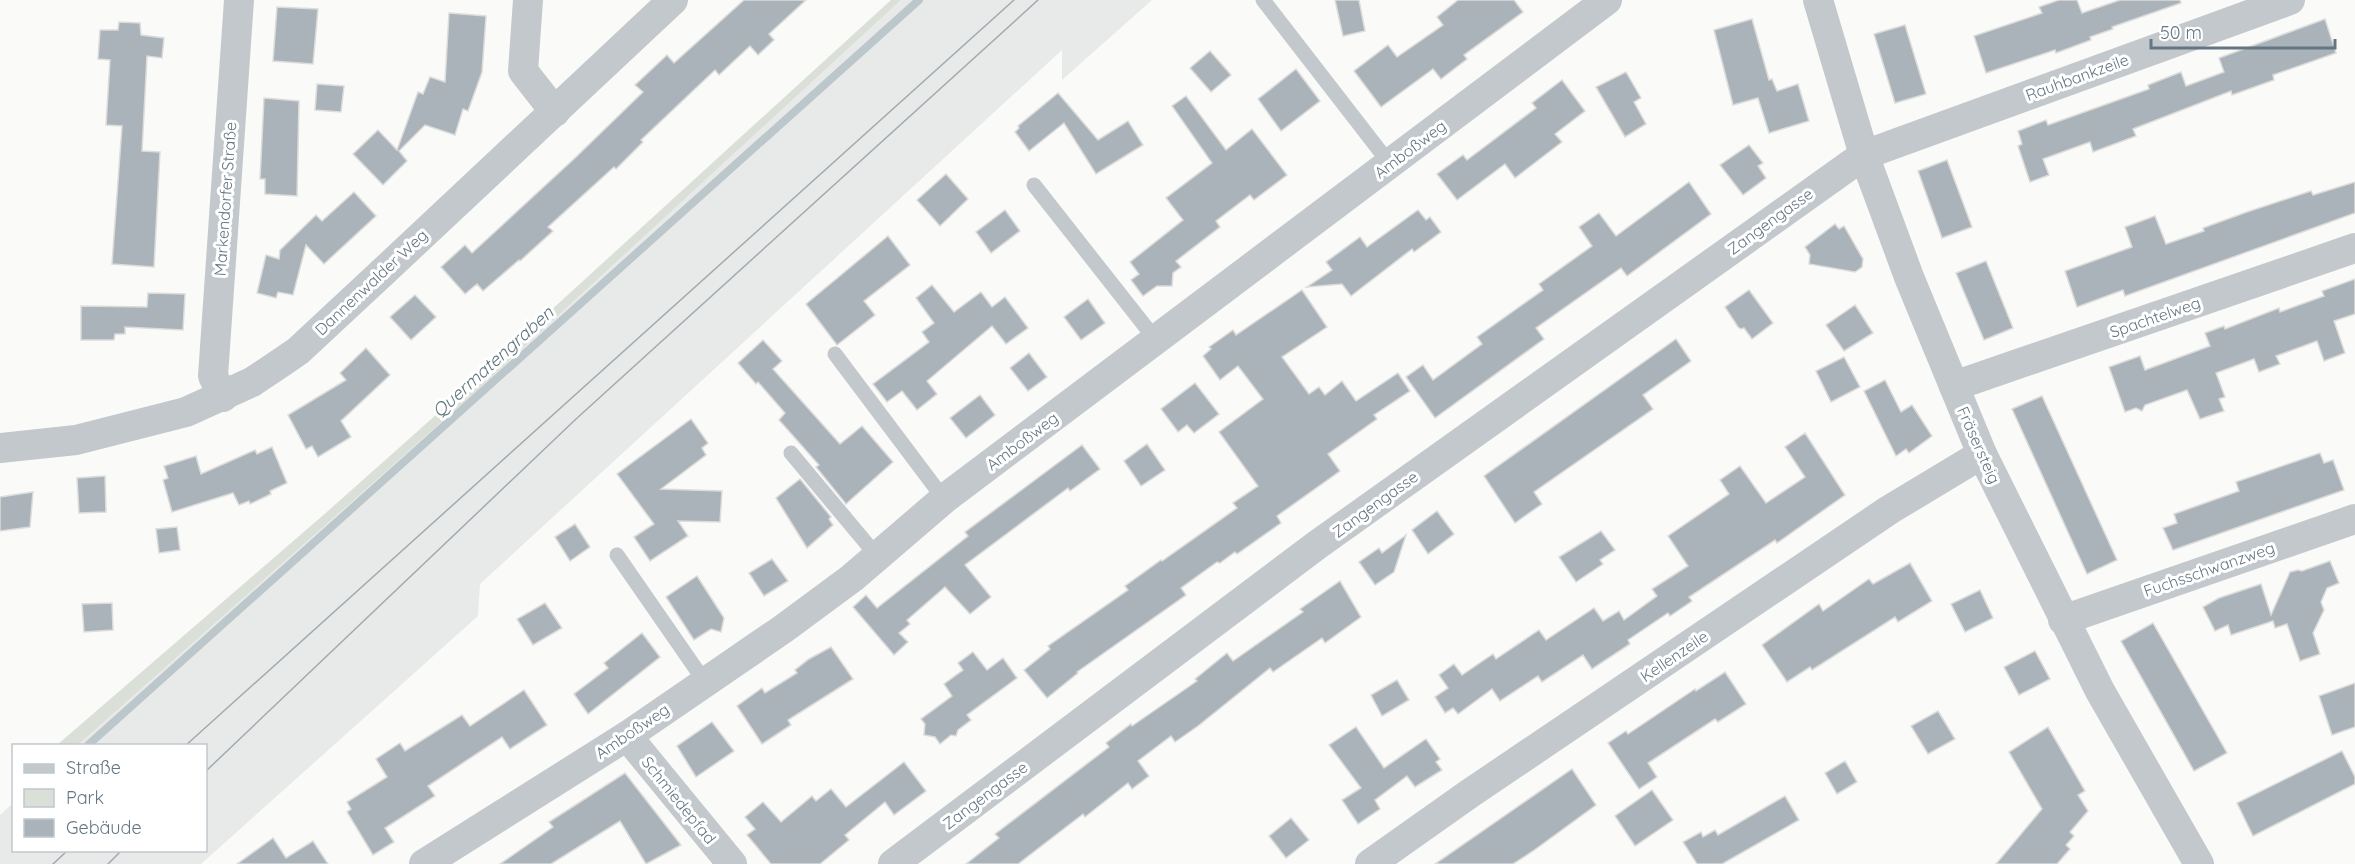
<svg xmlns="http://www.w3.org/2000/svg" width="2355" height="864" font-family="Quicksand,sans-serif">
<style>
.built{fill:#e8e9e9}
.green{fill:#dadfd7}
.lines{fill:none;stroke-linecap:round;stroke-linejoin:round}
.stream{stroke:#bbc7cb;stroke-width:8}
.building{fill:#aab3b9;stroke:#dcdcda;stroke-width:1.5}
.lane{stroke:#c3c8cc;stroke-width:15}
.street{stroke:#c3c8cc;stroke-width:30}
.tram{stroke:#a2aab0;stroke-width:1.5}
.labels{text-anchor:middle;stroke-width:6;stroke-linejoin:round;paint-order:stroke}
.street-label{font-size:16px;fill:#657683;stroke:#fff}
.water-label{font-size:18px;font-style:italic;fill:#60757c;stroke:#fff}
</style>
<rect width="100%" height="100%" fill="#fafaf8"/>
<polygon class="built" points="901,0 1152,0 1062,80 1062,50 480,584 478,616 201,864 0,864 0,815 13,803 14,850 206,850 206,746 78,745 473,394"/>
<polygon class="green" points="891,0 901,0 473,394 78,745 57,745 328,511 446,406"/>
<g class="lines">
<polyline class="stream" points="87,746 919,0"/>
</g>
<g class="building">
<polygon points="744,0 806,0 769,34 774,40 758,55 750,46 719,75 715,70 641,140 643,142 616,169 614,167 548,227 553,231 520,261 519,260 483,291 477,284 465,294 441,267 465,245 472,253 575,158 643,92 635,85 667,55 674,63"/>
<polygon points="1335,0 1359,0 1365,31 1343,36"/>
<polygon points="1458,0 1514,0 1523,12 1464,55 1467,59 1441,79 1433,69 1381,107 1354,71 1388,45 1397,57 1443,25 1437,17"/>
<polygon points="2059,0 2077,0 2082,13 2120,0 2180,0 2181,3 2112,27 2113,29 2090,37 2091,40 2056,53 2055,50 1986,73 1974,36 2042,13 2039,7"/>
<polygon points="277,7 318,9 313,64 273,61"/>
<polygon points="449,13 486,16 482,72 468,111 463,109 455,135 425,125 399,151 407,161 383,185 353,154 378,130 397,150 418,92 423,94 430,77 445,82"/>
<polygon points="1752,19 1769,80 1772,79 1777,91 1798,84 1809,121 1769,133 1758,98 1733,105 1714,30"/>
<polygon points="2325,19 2336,53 2273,75 2274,80 2232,95 2231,91 2133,129 2136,136 2093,152 2090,142 2043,159 2049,175 2030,182 2018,146 2022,144 2018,131 2046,120 2048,125 2149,89 2148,85 2181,72 2186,86 2224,72 2219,58"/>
<polygon points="119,22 140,23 141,35 164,38 162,58 147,56 142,151 160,152 154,267 112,264 122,126 106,125 110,60 98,59 100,30 118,30"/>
<polygon points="1905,25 1926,94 1895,103 1874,34"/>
<polygon points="1210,51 1231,75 1211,92 1190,68"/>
<polygon points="1296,69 1320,101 1281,131 1258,99"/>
<polygon points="1626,72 1641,98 1634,102 1646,124 1625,137 1596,87"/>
<polygon points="1562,80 1585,111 1555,134 1562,142 1515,178 1505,164 1457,200 1437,174 1463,155 1467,160 1536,108 1532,103"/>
<polygon points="317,84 344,86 341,112 315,110"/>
<polygon points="1058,93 1098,140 1128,121 1143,145 1096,174 1064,123 1029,151 1015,132 1019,128 1018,126"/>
<polygon points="1186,96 1226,150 1252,129 1287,175 1254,200 1250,195 1216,221 1220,227 1176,261 1181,267 1173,273 1172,286 1157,286 1143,296 1131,280 1139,274 1130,262 1183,220 1166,198 1212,163 1172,106"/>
<polygon points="264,98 299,101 297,196 265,194 265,179 260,179"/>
<polygon points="1749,145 1763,163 1758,166 1766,178 1743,195 1720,165"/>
<polygon points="1947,160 1972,227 1942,238 1918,171"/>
<polygon points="946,174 968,199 940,226 917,200"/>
<polygon points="1689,182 1711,214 1627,276 1621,268 1536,328 1544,339 1435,418 1406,377 1423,365 1433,380 1482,344 1477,337 1543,290 1539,284 1592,246 1579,227 1599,213 1616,236"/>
<polygon points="2355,182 2355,213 2125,296 2123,290 2077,307 2065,271 2132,247 2125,227 2155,216 2166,244 2204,231 2203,228 2247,212 2311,191 2313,195"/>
<polygon points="354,192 376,216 324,264 306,245 293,295 278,292 276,298 257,293 266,255 279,259 280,250 316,215 322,221"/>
<polygon points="1005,210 1020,231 991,253 976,232"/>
<polygon points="1418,210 1426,220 1430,217 1441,232 1414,252 1412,249 1351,296 1342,284 1307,287 1332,270 1326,262 1360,237 1367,247"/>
<polygon points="1835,224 1839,229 1844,226 1863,259 1862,267 1855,272 1809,264 1810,255 1805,247"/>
<polygon points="888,236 910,265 864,301 875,315 837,345 806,304"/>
<polygon points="1986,261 2013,328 1984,340 1956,273"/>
<polygon points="2355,279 2355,314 2334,321 2345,353 2324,361 2317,341 2276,356 2280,364 2259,372 2254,359 2216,373 2225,397 2219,399 2224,411 2200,419 2187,390 2145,405 2142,411 2136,408 2125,412 2109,367 2140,356 2145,370 2210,346 2205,333 2224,326 2225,329 2279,308 2280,312 2324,296 2322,291"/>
<polygon points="932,285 954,312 981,292 992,307 1005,297 1028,328 1006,344 992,326 927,381 937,394 917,410 902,391 887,402 873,384 929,342 922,332 934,323 916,298"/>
<polygon points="1302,290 1327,327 1282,357 1309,394 1319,387 1325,395 1342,381 1356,401 1398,373 1410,391 1374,415 1377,419 1328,454 1340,471 1277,516 1281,523 1237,554 1235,552 1220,563 1217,562 1181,588 1186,595 1077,672 1078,673 1047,698 1024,670 1050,649 1048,646 1128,590 1125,586 1161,560 1162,561 1237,508 1233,503 1258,486 1219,432 1263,399 1238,366 1220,380 1203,356 1211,349 1209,347 1233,330 1236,335"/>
<polygon points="1749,290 1773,323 1752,339 1744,328 1741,329 1738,327 1725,307"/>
<polygon points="148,293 185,294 183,330 125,327 125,334 115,334 114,340 81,340 81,306 147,307"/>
<polygon points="415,295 436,317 411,340 390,317"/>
<polygon points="1088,299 1105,323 1081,340 1064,317"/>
<polygon points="1855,305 1873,333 1844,351 1826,325"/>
<polygon points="1676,339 1691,361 1643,395 1653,409 1534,492 1542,504 1515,523 1484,476"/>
<polygon points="763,340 782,361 773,369 840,444 862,426 893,462 846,504 816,467 819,465 779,420 785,413 758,382 756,384 738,363"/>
<polygon points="366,348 390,375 341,421 351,437 318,457 312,446 306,449 288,415 346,380 340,373"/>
<polygon points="1029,353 1047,377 1028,391 1010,368"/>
<polygon points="1844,357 1860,387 1831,402 1816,371"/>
<polygon points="1885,380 1901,412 1912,405 1932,436 1909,453 1906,449 1896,456 1864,391"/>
<polygon points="1195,383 1219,414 1194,433 1187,425 1178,432 1161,409"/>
<polygon points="980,395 995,415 966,438 950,418"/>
<polygon points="2042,396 2117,560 2087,574 2012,409"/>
<polygon points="691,419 708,443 702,448 706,455 661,489 722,491 720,522 678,521 688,536 650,561 634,537 654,524 617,474"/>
<polygon points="1805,433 1845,495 1777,543 1775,540 1689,597 1692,601 1670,616 1668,613 1628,640 1630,644 1592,669 1583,655 1542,682 1538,676 1500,701 1492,689 1458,714 1453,708 1445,713 1435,697 1448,688 1439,675 1454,664 1462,675 1493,654 1496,659 1539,630 1546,640 1594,608 1603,621 1619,611 1624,620 1657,596 1652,589 1688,566 1668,536 1729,494 1720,480 1740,466 1766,503 1805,477 1785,447"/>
<polygon points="1147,444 1165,470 1141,486 1124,461"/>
<polygon points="1082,445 1100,469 1070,491 1068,488 965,565 991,597 970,614 945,587 907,620 910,624 899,633 908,642 894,655 853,607 866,595 877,608 968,536 965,532"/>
<polygon points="272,447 287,483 270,491 271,494 250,504 249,501 239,505 233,493 172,512 163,480 168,478 164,466 196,456 201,474 255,450 257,454"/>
<polygon points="2320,453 2324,463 2333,460 2344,490 2173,550 2163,528 2177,523 2174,514 2239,491 2236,482"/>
<polygon points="105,476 106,512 79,513 77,478"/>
<polygon points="800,479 831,517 829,519 833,525 807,548 776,498"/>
<polygon points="33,492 30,527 0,531 0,497"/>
<polygon points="1437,511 1454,534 1428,554 1412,530"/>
<polygon points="575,524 590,547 570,561 555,537"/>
<polygon points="177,527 180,550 159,553 156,529"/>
<polygon points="1601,531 1615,550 1600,560 1603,564 1576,582 1559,557"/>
<polygon points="1406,535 1394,572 1375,585 1359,562 1379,548 1382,553"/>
<polygon points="772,559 788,581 764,596 749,573"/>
<polygon points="2330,561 2339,583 2327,588 2321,602 2324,610 2313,633 2320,654 2300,661 2287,624 2275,628 2273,621 2231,635 2228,625 2215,631 2203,607 2219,598 2261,584 2271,615 2290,572 2298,570 2302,571"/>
<polygon points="1910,563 1932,601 1898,622 1895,617 1812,670 1810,667 1787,682 1762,645 1819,604 1823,611 1869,579 1873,584"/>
<polygon points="697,576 724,618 721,632 711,629 694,640 666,597"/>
<polygon points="1340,581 1361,617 1325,643 1322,638 1273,672 1270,668 1198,726 1175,742 1171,736 1138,761 1149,776 1132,789 1128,783 1085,817 1083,814 1018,864 966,864 999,838 995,834 1109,747 1106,743 1131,724 1132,726 1197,681 1195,679 1227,653 1233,661 1303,612 1300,609"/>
<polygon points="1980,590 1993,618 1965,632 1951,604"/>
<polygon points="112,603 113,630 84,632 82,604"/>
<polygon points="545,603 562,628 533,645 517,619"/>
<polygon points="2153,623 2227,753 2194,771 2121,641"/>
<polygon points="642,633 660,657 588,714 574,694 608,668 604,663"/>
<polygon points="831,647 853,679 788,720 791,725 762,744 737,706 762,688 765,693 797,673 795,670 809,659"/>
<polygon points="2035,651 2050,679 2019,695 2004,667"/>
<polygon points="973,652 987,670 1003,658 1017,678 967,715 971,720 958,730 956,736 951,735 940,744 935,737 924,735 925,724 921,719 952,696 944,684 963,670 958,663"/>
<polygon points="1725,672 1746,704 1718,722 1715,719 1648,763 1657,777 1639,789 1608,743 1626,731 1628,734 1695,689 1696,691"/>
<polygon points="1397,680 1409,700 1382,716 1371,695"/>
<polygon points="2355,683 2355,727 2332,735 2319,696"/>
<polygon points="524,690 547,725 510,749 502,737 428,786 435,796 385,828 394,842 373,855 347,812 351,809 347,802 387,777 376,759 400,743 405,751 462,715 470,726"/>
<polygon points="1938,711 1955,739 1928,754 1911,726"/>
<polygon points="712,722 734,751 696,777 677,746"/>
<polygon points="1356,727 1384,768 1426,739 1440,759 1436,762 1442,770 1415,787 1407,776 1375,800 1380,809 1358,824 1342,800 1361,788 1329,745"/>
<polygon points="2048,727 2085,791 2078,795 2088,811 2070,832 2074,836 2066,845 2070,849 2057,864 1996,864 2042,809 2009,752"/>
<polygon points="2342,751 2355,777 2355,784 2253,836 2237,803"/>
<polygon points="1845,761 1857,782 1837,794 1825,773"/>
<polygon points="904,762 926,791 894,815 885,802 845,835 849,840 820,864 771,864 747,835 755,829 745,817 763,802 781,822 812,796 816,801 831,789 846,807"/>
<polygon points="1572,769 1596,805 1533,851 1513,864 1435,864"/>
<polygon points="625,773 681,845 646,864 620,821 551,864 500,864 553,827 549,822"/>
<polygon points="1652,790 1673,820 1635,846 1615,816"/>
<polygon points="1785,796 1799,820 1722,864 1697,864 1683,842 1701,832 1703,837 1715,830 1718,835"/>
<polygon points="1291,818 1309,840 1286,858 1269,836"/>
<polygon points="273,838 286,858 313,841 328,864 237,864"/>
</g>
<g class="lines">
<g class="lane">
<polyline points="1263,0 1390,164"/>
<polyline points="1034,185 1156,340"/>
<polyline points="835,354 944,499"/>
<polyline points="791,453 877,556"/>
<polyline points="617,555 705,682"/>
</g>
<g class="street">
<polyline points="528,0 523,71 555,112"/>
<polyline points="1818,0 1864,155 1909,277 1982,454 2100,691 2199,864"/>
<polyline points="1954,386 2355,248"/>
<polyline points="223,397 213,376 239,0"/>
<polyline points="0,448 76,440 186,412 252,382 282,362 298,351 384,271 673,0"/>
<polyline points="2063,620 2355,519"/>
<polyline points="627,736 732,864"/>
<polyline points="424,864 627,736 783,629 852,578 944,499 1607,0"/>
<polyline points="893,864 1317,545 1864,155 2290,0"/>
<polyline points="1370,864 1469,794 1889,510 1982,454"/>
</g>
<g class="tram">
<polyline points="185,746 1014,0"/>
<polyline points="206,771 576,419 1038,0"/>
<polyline points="53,864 68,850"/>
<polyline points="108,864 122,850"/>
</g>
</g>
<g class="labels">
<g class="street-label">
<text transform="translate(2077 77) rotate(-20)" y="6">Rauhbankzeile</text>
<text transform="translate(1410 149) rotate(-37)" y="6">Amboßweg</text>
<text transform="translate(225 199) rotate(-86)" y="6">Markendorfer Straße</text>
<text transform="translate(1770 221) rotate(-36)" y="6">Zangengasse</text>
<text transform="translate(371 282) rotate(-43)" y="6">Dannenwalder Weg</text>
<text transform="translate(2155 317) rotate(-19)" y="6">Spachtelweg</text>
<text transform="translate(1022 441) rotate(-37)" y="6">Amboßweg</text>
<text transform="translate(1979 445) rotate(66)" y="6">Fräsersteig</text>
<text transform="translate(1375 504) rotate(-36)" y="6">Zangengasse</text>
<text transform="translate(2209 569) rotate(-19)" y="6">Fuchsschwanzweg</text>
<text transform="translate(1674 656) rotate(-34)" y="6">Kellenzeile</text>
<text transform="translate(632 731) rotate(-34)" y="6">Amboßweg</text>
<text transform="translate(985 795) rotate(-37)" y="6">Zangengasse</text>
<text transform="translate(679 800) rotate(51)" y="6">Schmiedepfad</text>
</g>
<g class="water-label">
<text transform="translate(493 362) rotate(-42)" y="6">Quermatengraben</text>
</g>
</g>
<rect x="12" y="744" width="195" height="108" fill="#ffffff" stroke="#c1c8cd" stroke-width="1.5"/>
<rect x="24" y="764" width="30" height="9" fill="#c3c8cc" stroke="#c1c8cd" stroke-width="1.5"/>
<text x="66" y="774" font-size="18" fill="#657683">Straße</text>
<rect x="24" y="789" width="30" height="18" fill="#dadfd7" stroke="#c1c8cd" stroke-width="1.5"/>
<text x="66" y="804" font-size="18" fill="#657683">Park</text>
<rect x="24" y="819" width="30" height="18" fill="#aab3b9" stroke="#c1c8cd" stroke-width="1.5"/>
<text x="66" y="834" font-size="18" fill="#657683">Gebäude</text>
<path d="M2151 39v9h184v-9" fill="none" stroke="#657683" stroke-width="3"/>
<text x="2160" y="39" font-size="18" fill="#657683" stroke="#ffffff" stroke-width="4.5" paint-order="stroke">50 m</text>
</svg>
